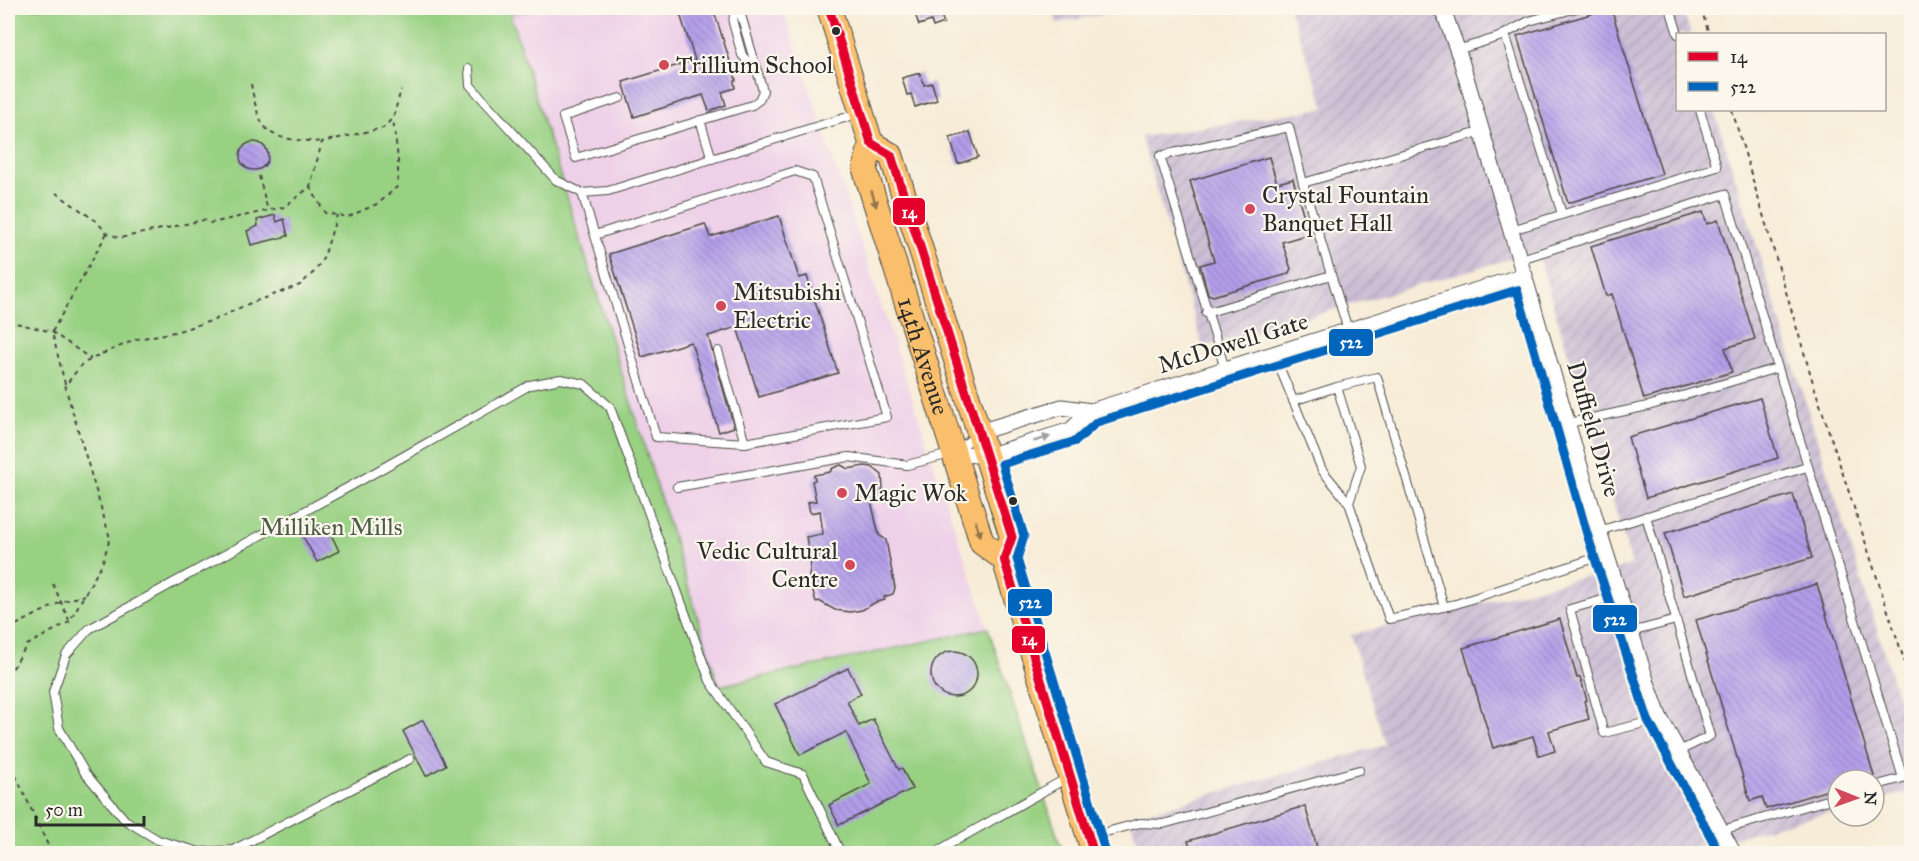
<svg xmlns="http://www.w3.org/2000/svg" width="1919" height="861" font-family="'IM FELL Great Primer',serif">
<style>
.built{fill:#eed0e8}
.industrial{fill:url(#industrial-furrows)}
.green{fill:#99d183;stroke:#627e57;stroke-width:1.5}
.building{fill:url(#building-back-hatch)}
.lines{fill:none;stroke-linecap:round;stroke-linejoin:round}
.lane-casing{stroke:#4a4845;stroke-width:10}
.street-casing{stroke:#4a4845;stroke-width:17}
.primary-casing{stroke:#4a4845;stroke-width:26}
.path{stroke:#4a4845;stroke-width:2;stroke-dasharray:4.5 4.5;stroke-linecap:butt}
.lane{stroke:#fff;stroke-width:8}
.street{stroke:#fff;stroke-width:15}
.primary{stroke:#f9bf6d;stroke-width:24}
.bus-1-casing{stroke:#fbf7ec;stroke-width:14}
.bus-2-casing{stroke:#fbf7ec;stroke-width:14}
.bus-1{stroke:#e4002b;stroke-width:9}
.bus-2{stroke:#0065bd;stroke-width:9}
.oneway{fill:#92754c}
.oneway2{fill:#a0a0a0}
.bus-dot{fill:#2b2b2b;stroke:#fbf7ec;stroke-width:2}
.poi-dot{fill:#d1495b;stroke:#fbf7ec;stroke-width:2}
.labels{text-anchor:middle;stroke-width:4.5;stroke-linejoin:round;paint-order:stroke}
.poi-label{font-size:24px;fill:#2b2b2b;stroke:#fbf7ec;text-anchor:start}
.street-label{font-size:24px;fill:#2b2b2b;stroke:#fbf7ec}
.park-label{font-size:24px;fill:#4c5d45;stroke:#fbf7ec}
.line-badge{stroke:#fbf7ec;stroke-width:2}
.badge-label{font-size:16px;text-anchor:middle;font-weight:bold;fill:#fff}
</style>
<defs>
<pattern id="industrial-furrows" width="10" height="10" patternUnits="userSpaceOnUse" patternTransform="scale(1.5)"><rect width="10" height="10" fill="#ccbed4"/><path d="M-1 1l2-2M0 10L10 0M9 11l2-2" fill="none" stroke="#afa3b6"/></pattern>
<pattern id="building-back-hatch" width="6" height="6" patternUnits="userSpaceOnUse" patternTransform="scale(1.5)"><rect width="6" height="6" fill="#b39eea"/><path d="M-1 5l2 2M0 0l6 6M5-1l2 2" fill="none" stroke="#9281be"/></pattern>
</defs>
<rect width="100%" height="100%" fill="#fbf7ec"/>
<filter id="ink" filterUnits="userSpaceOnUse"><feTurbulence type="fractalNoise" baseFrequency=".0167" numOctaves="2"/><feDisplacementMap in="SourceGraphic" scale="12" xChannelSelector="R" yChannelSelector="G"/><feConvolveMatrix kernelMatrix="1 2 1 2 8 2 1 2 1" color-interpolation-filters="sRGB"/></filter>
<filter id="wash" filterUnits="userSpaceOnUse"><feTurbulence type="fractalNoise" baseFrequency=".008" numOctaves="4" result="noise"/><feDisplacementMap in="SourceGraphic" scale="24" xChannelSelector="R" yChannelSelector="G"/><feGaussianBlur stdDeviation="1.35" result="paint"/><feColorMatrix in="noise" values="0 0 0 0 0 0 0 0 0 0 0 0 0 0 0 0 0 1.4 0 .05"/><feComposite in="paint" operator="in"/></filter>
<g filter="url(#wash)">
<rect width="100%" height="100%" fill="#f7ecd7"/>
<polygon class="built" points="543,8 783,8 988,628 719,687 511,17"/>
<g class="industrial">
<polygon points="508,8 543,8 511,17"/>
<polygon points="1052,8 1137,8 1057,23"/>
<polygon points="1289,8 1682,8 1691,34 1678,34 1678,110 1714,110 1911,739 1911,791 1874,801 1874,780 1838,780 1838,810 1671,854 1140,853 1130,817 1385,745 1351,635 1632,565 1537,251 1203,347 1141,137 1325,108"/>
</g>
<polygon class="green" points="8,8 508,8 719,686 988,628 1063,853 8,853"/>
<g id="blocks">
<g class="building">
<polygon points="678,8 713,8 736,80 734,81 735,88 722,92 726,105 709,111 703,95 634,117 623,82 695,60"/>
<polygon points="913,8 938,8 944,23 933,27 931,21 919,25"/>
<polygon points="1611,8 1662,174 1568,203 1517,36"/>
<polygon points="920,73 924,85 932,83 937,100 915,107 911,94 907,95 902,78"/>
<polygon points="970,132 978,157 958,164 950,138"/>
<circle cx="254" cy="156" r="14"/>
<polygon points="1269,157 1277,183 1293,179 1309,234 1282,242 1291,269 1288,274 1213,296 1208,294 1200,265 1214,261 1190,181"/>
<polygon points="1703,212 1707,224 1718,220 1755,339 1725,348 1732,372 1644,399 1612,294 1606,296 1591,246"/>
<polygon points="275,215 277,222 284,219 288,236 251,245 247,231 258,226 257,220"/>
<polygon points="779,216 799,278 807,276 838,373 759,397 737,327 708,336 734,427 719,432 691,342 642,357 609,254 705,224 710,237"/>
<polygon points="1760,398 1778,458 1646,498 1628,437"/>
<polygon points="841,465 848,469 864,466 872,467 882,475 883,489 880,494 871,501 879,535 886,540 895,588 893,594 884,597 885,600 876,602 862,610 850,612 835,610 819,601 816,602 809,577 811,561 806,537 823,534 820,511 810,513 808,502 816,501 812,481 815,480 814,475 830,472 833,468"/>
<polygon points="1793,494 1812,558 1684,596 1665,533"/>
<polygon points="326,524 339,551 317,562 303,536"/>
<polygon points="1817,584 1874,776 1861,780 1838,780 1838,787 1766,809 1762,797 1750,801 1696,620"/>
<polygon points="1560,619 1577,678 1580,677 1587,700 1584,701 1589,719 1549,731 1555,751 1539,756 1533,736 1493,748 1463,648"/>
<circle cx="954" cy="674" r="23"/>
<polygon points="848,668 861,694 847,701 859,726 873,719 899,770 902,768 912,789 839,825 829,805 871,784 846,732 800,755 775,704"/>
<polygon points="423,720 446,765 426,776 403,731"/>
<polygon points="1305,806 1319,854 1192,854 1188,841"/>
</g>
</g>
</g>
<g filter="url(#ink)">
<use href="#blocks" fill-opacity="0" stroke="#4a4845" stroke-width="1.5"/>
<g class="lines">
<defs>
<g id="lane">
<polyline points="738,8 734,15 733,23 742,55 747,61 757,66"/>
<polyline points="1670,8 1678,34"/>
<polyline points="1505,34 1562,214"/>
<polyline points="1457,50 1499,37 1529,21 1577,8"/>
<polyline points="469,69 470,85 556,180 582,193 608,191 857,114"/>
<polyline points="620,98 563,117 576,158 752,105 759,100 763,91 739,8"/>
<polyline points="700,120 712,159"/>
<polyline points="1303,183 1483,131"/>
<polyline points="582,193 656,437 745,443"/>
<polyline points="1512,230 1717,167 1700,110"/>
<polyline points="595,235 795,171 813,177 887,417 745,443 718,351"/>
<polyline points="1521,259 1725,194 1903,778 1874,786"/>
<polyline points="1206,313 1331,275"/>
<polyline points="1274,354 1322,470 1349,503"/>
<polyline points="1225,369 1160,156 1289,127 1303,183 1348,330"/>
<polyline points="1293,401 1337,387"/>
<polyline points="1569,423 1648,406 1777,368"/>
<polyline points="677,487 849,457 907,465 954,453 976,435"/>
<polyline points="1646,516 1710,736 1679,751"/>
<polyline points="1599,531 1807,467"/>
<polyline points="1620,595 1570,609 1604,733 1644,723 1659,716"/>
<polyline points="1444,607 1377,377 1337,387 1361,466 1349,503 1389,619 1456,604 1607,554"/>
<polyline points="1631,632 1676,620"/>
<polyline points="410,759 233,850 200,852 158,840 125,820 85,773 59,728 53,692 66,655 89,629 358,482 530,385 561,379 584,384 610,407 710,681 766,762 803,774 841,854"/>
<polyline points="1722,830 1838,797"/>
<polyline points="1091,836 1140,823 1163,824 1359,770"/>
<polyline points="932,854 1067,778"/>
</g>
<g id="street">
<polyline points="1437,8 1443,10 1460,57 1599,531 1647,683 1659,716 1734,854"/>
<polyline points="979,432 1062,407 1091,411 1525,275"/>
<polyline points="954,453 987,456 1071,430 1091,411"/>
</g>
<g id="primary">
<path id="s1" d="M 829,8 L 871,143 L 865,170 L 982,543 L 1004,559 L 1094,854"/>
<polyline points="871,143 891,155 1012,537 1004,559"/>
</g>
</defs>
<use href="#lane" class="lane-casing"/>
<use href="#street" class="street-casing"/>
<use href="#primary" class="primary-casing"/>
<g class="path">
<polyline points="1701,8 1709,34"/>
<path d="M 251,84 C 261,140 270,138 322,142"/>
<polyline points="1732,110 1814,386 1912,684"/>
<polyline points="259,176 268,211"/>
<polyline points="310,187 325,213 348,217 379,203 398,186 398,159 393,119"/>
<polyline points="56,193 96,221 107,233 120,238 204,220 211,223 284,207 310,187 322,142 383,128 393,118 401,90"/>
<polyline points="8,321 52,332 91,359"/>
<polyline points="65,384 52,332 107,233"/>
<polyline points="53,584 69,620"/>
<polyline points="8,629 61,602 85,595"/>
<polyline points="8,676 27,645 69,622 102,564 110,538 65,386 82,364 102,354 137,339 175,332 214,320 248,304 300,285 314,272 324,257 337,215"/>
<polyline points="8,759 52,854"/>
</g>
<use href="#lane" class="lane"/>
<use href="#street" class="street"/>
<use href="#primary" class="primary"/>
<defs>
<polyline id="bus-1" points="829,8 871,143 891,155 1012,537 1004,559 1094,854"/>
<polyline id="bus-2" points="1105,850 1017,559 1024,536 1002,464 1076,441 1097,422 1517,290 1587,534 1648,720 1720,854"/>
</defs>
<use href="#bus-1" class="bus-1-casing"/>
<use href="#bus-2" class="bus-2-casing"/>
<use href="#bus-1" class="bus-1"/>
<use href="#bus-2" class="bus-2"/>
</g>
<defs><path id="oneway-solid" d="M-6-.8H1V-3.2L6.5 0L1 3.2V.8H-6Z" transform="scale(1.5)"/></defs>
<g class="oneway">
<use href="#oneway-solid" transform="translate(874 199) rotate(73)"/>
<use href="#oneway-solid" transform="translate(978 529) rotate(73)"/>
</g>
<use class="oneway2" href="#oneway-solid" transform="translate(1042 439) rotate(-16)"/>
</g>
<g class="bus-dot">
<circle cx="836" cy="31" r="5"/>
<circle cx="1013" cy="501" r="5"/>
</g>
<g class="poi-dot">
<circle cx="664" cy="65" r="6"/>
<circle cx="1250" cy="209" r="6"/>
<circle cx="721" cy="306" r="6"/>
<circle cx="842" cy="493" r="6"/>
<circle cx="850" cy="565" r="6"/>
</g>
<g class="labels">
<g class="poi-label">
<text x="676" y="73">Trillium School</text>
<text x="1262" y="203">Crystal Fountain<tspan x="1262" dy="28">Banquet Hall</tspan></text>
<text x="733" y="300">Mitsubishi<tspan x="733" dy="28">Electric</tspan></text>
<text x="854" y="501">Magic Wok</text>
<text x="838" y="559" text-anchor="end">Vedic Cultural<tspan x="838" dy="28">Centre</tspan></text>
</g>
<g class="street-label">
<text transform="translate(1233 343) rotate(-17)" y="8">McDowell Gate</text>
<text dy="8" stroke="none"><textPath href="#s1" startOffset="364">14th Avenue</textPath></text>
<text transform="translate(1594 429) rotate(74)" y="8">Duffield Drive</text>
</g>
<g class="park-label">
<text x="331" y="535">Milliken Mills</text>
</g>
</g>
<g class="line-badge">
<rect x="892" y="197" width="34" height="29" rx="6" fill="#e4002b"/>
<rect x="1328" y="328" width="46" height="29" rx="6" fill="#0065bd"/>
<rect x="1007" y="588" width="46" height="29" rx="6" fill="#0065bd"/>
<rect x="1592" y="604" width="46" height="29" rx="6" fill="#0065bd"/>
<rect x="1011" y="625" width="35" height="29" rx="6" fill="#e4002b"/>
</g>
<g class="badge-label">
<text x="909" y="218">14</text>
<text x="1351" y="348">522</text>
<text x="1030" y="608">522</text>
<text x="1615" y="625">522</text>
<text x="1029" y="645">14</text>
</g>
<rect width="1919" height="861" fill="none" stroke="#fbf7ec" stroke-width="30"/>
<rect x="1676" y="33" width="210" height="78" fill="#fbf7ec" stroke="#a8a59f" stroke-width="1.5"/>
<rect x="1688" y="52" width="30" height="9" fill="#e4002b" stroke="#a8a59f" stroke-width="1.5"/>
<text x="1730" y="63" font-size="18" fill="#2b2b2b">14</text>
<rect x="1688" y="82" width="30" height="9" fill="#0065bd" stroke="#a8a59f" stroke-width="1.5"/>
<text x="1730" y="93" font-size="18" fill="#2b2b2b">522</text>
<g transform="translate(1856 798) rotate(91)"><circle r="28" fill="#fbf7ec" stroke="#a8a59f" stroke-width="1.5"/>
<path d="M0-4.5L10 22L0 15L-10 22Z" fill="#d1495b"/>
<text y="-9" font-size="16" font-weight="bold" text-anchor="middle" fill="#2b2b2b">N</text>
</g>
<path d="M36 816v9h108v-9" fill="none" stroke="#2b2b2b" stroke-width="3"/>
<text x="45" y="816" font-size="18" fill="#2b2b2b" stroke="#fbf7ec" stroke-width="4.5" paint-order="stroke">50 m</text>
</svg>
